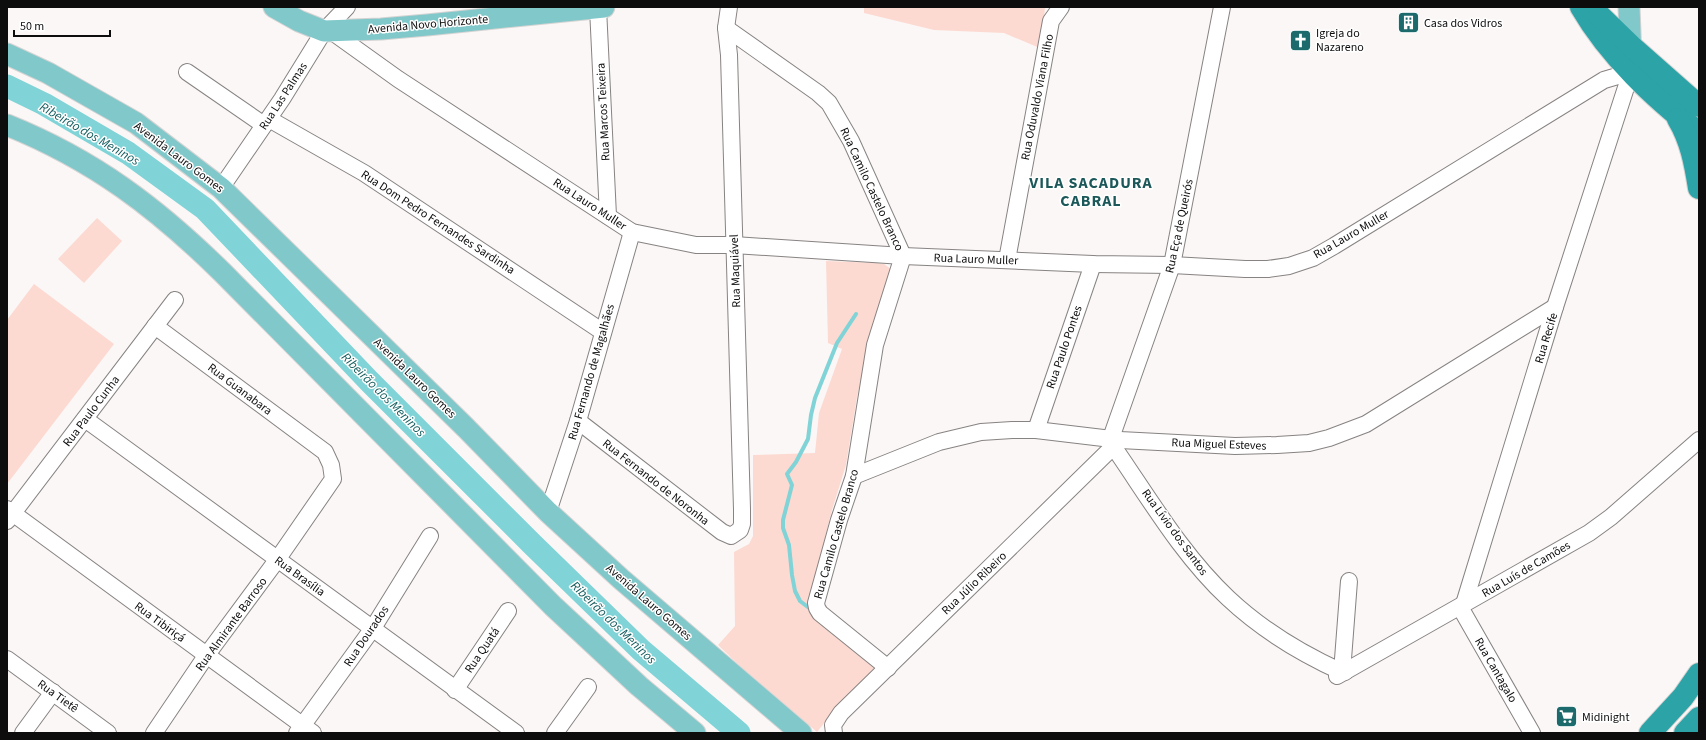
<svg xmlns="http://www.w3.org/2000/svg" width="1706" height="740" font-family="'Source Sans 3',sans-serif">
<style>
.green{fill:#fcdad2}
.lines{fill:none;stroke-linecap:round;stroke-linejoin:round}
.stream{stroke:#80d3d6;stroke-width:4}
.river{stroke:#80d3d6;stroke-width:23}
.minor-casing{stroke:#878382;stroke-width:18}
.major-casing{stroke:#d4d3d3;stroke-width:23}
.highway-casing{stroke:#d4d3d3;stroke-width:24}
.minor{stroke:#fff;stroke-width:16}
.major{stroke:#80c8ca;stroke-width:21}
.highway{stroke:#2ca3a6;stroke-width:22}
.labels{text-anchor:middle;stroke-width:3;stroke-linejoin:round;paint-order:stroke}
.poi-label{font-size:12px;fill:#0e0d0d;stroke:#fff;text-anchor:start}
.street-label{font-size:12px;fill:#0e0d0d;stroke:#fff}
.water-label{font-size:13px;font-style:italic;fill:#145c5e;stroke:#fff}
.district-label{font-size:16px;font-weight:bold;letter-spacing:1px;fill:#1c5859;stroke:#fff}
</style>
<rect width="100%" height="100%" fill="#fbf7f6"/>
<g class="green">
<polygon points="1045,7 1042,49 1004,33 934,30 864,13 864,8"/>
<polygon points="97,218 122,241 84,283 58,259"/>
<polygon points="826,261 878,263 884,264 891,269 891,276 876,313 857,397 846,465 832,510 810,597 874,666 874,674 833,712 817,732 743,669 718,645 735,626 734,552 749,544 753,536 753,455 815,453 819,413 842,349 828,343"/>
<polygon points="34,284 114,344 7,484 7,320"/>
</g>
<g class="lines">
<polyline class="stream" points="813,611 800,601 795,591 792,575 789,545 783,528 783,520 792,485 787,474 796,462 808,439 811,415 815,398 837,343 856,314"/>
<polyline class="river" points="7,86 44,104 128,153 205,209 369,381 532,544 641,650 739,733"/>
<defs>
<g id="minor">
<polyline points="598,8 608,216"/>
<polyline points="726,28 818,93 829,103 851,141 903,256 875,345 854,476 839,520 816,603 817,608 820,613 888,668"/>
<polyline points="331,31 398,79 632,232 696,245 734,245 903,256 1093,264 1172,265 1245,269 1268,269 1289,266 1313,258 1334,246 1604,80 1631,72"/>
<polyline points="187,72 264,125"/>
<polyline points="269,119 364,173 603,332"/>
<polyline points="221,188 282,99 324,31 347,7"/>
<polyline points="1007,260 1051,21 1061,7"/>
<polyline points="85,419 516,733"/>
<polyline points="578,421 722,532 731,536 740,530 742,524 742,509 729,55 726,28 729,7"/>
<polyline points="1036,430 1093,264"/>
<polyline points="1111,438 1172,265 1222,7"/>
<path d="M 1113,446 C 1149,498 1182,555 1228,598 C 1262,630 1300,653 1342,672 L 1345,672"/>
<polyline points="854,476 939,442 981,432 1012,430 1036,430 1120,440 1235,446 1277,445 1309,443 1329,438 1366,424 1555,307"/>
<polyline points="7,509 313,733"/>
<polyline points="548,512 578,421 632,232"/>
<polyline points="7,521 175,300"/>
<polyline points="1464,604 1555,307 1631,72"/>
<polyline points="1460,607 1532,733"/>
<polyline points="7,659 108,733"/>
<polyline points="1342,672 1349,581"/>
<polyline points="1337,676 1589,533 1611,517 1699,440"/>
<polyline points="455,690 508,611"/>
<polyline points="23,733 53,692"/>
<polyline points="154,733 206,656 277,560 333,479 331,465 325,452 155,326"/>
<polyline points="297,733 373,628 430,536"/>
<polyline points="555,733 588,687"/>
<polyline points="834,733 833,725 841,713 1120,440"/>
</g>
<g id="major">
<polyline points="274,7 299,21 324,31 381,29 427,25 604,7"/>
<polyline points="1629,7 1631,58"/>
<polyline points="7,54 48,73 136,123 221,188 466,428 548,512 621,579 801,733"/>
<path d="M 7,125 C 94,160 157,208 223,273 L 553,606 L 639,686 L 695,733"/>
</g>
<g id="highway">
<path d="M 1581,7 C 1610,57 1654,97 1699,133"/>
<polyline points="1599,15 1631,46 1699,106"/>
<path d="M 1678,119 C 1691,141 1695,163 1699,188"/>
<polyline points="1650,733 1683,697 1699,674"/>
<polyline points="1685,733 1699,718"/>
</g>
</defs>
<use href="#minor" class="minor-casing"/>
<use href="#major" class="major-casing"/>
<use href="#highway" class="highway-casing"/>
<use href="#minor" class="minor"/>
<use href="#major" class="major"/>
<use href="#highway" class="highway"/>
</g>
<defs>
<symbol id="building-square" viewBox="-11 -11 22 22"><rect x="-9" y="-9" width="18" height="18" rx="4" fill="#1d6a6c" stroke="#fff"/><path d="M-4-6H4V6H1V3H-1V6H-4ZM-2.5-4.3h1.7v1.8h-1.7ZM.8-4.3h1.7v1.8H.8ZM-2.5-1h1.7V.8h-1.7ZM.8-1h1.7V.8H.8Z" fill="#fff"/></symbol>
<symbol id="church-square" viewBox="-11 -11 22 22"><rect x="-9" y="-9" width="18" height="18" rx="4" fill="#1d6a6c" stroke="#fff"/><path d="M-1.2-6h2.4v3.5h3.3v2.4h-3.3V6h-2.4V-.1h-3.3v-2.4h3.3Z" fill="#fff"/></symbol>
<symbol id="supermarket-square" viewBox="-11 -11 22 22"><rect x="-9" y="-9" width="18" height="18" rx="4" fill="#1d6a6c" stroke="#fff"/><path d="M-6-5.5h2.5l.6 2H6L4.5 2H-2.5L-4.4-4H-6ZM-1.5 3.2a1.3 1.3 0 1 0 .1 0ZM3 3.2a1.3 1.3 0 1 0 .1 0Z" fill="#fff"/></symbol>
</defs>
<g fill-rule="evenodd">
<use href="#building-square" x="1396" y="10" width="25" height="25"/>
<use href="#church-square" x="1288" y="28" width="25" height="25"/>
<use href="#supermarket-square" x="1554" y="704" width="25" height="25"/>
</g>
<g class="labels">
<g class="poi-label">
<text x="1424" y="27">Casa dos Vidros</text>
<text x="1316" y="37">Igreja do<tspan x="1316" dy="14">Nazareno</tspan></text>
<text x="1582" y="721">Midinight</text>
</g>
<g class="street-label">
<text transform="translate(428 24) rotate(-5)" y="4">Avenida Novo Horizonte</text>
<text transform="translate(283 96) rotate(-57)" y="4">Rua Las Palmas</text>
<text transform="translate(1037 97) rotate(-79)" y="4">Rua Oduvaldo Viana Filho</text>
<text transform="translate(603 112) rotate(-93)" y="4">Rua Marcos Teixeira</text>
<text transform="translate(179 157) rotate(37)" y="4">Avenida Lauro Gomes</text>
<text transform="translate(872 189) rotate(65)" y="4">Rua Camilo Castelo Branco</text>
<text transform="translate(590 204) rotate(33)" y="4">Rua Lauro Muller</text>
<text transform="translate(438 222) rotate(33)" y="4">Rua Dom Pedro Fernandes Sardinha</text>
<text transform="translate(1179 226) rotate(-78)" y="4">Rua Eça de Queirós</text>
<text transform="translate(1351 234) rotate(-30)" y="4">Rua Lauro Muller</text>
<text transform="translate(976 259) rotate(2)" y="4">Rua Lauro Muller</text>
<text transform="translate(735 271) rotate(-92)" y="4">Rua Maquiável</text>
<text transform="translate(1546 338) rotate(-73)" y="4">Rua Recife</text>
<text transform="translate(1064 347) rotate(-71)" y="4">Rua Paulo Pontes</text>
<text transform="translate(591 372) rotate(-74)" y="4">Rua Fernando de Magalhães</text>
<text transform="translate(415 378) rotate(44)" y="4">Avenida Lauro Gomes</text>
<text transform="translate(240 389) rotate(37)" y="4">Rua Guanabara</text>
<text transform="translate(91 411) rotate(-53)" y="4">Rua Paulo Cunha</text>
<text transform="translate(1219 444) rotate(2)" y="4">Rua Miguel Esteves</text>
<text transform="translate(656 482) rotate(38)" y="4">Rua Fernando de Noronha</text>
<text transform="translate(1175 532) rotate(54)" y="4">Rua Lívio dos Santos</text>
<text transform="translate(836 534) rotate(-74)" y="4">Rua Camilo Castelo Branco</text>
<text transform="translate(1526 569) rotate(-30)" y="4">Rua Luís de Camões</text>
<text transform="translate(300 576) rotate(36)" y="4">Rua Brasília</text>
<text transform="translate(974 583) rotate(-44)" y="4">Rua Júlio Ribeiro</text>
<text transform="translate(649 602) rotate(41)" y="4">Avenida Lauro Gomes</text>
<text transform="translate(160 622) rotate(36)" y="4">Rua Tibiriçá</text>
<text transform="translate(231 624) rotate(-54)" y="4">Rua Almirante Barroso</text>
<text transform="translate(366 636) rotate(-56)" y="4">Rua Dourados</text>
<text transform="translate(482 650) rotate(-56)" y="4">Rua Quatá</text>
<text transform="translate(1496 670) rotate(60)" y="4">Rua Cantagalo</text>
<text transform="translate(58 696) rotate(36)" y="4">Rua Tietê</text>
</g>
<g class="water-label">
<text transform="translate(90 133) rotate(30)" y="5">Ribeirão dos Meninos</text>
<text transform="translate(384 394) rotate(45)" y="5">Ribeirão dos Meninos</text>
<text transform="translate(614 622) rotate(44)" y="5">Ribeirão dos Meninos</text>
</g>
<g class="district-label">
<text x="1091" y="188">VILA SACADURA<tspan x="1091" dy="18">CABRAL</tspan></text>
</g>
</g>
<rect width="1706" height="740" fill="none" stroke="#0e0d0d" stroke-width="16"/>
<path d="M14 30v6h96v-6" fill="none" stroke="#0e0d0d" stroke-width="2"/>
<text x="20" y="30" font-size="12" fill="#0e0d0d" stroke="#ffffff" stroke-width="3" paint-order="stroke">50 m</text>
</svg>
